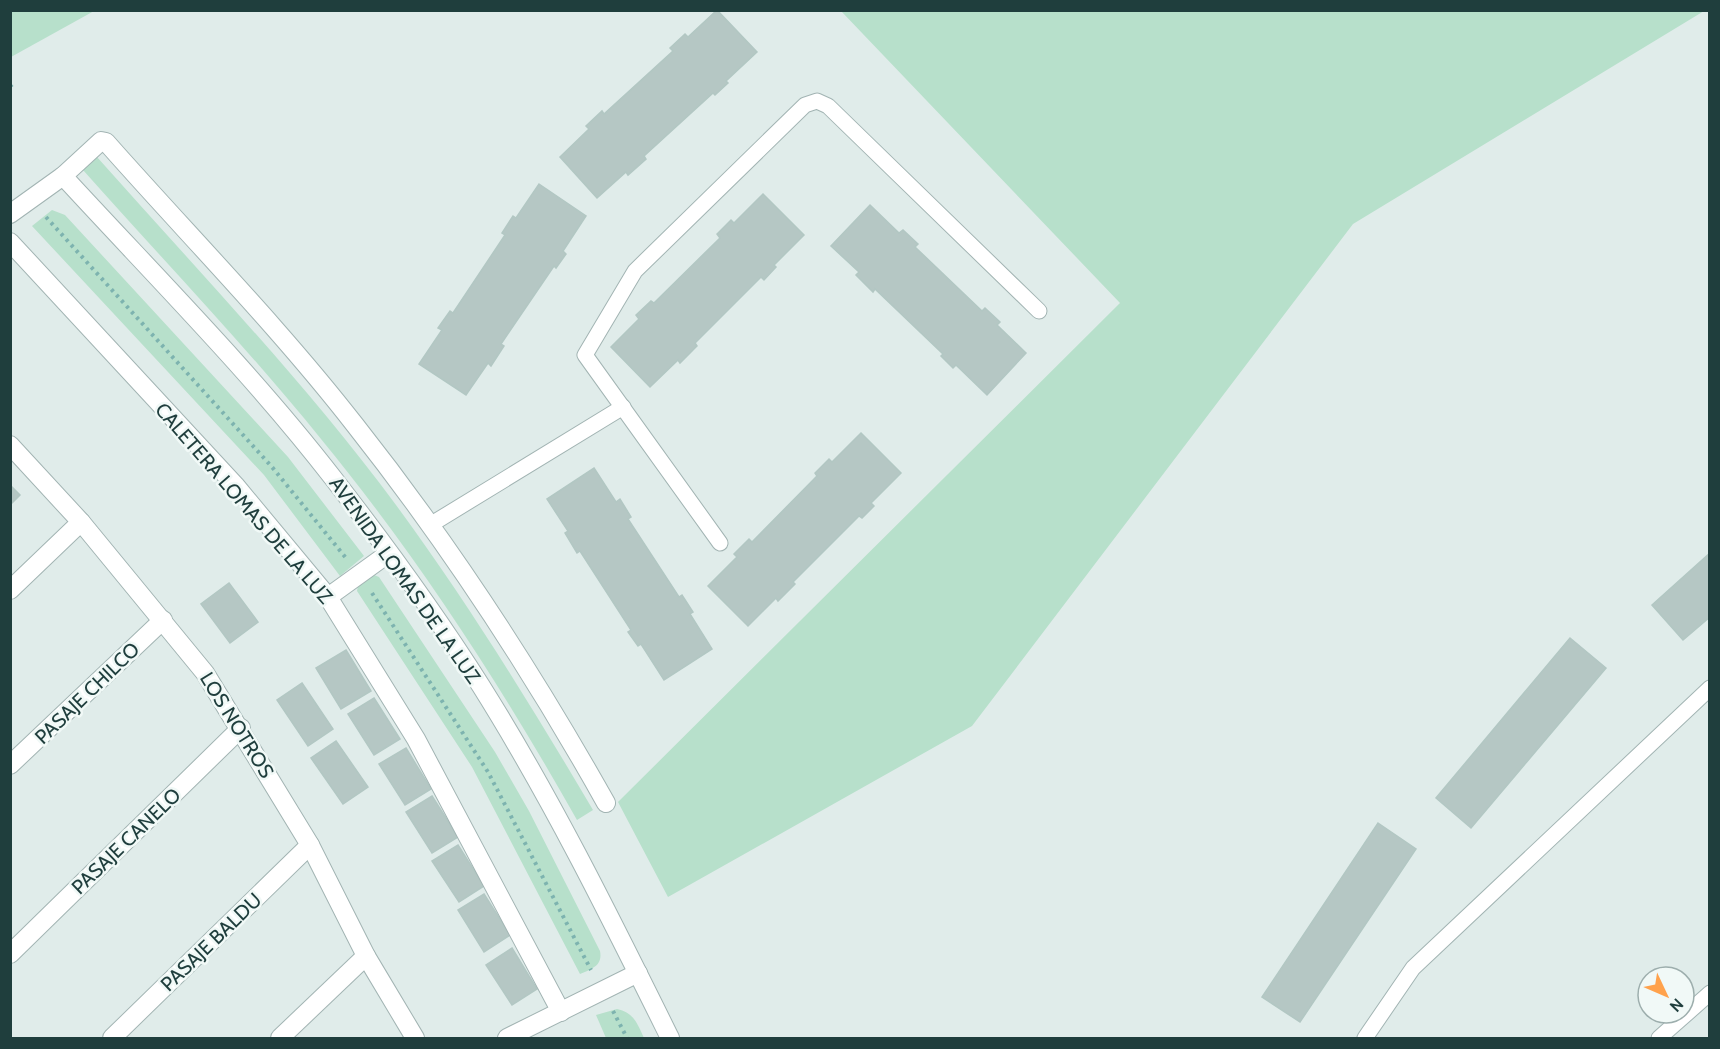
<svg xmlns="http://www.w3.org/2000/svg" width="1720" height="1049" font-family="Cabin,sans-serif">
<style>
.green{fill:#b7e0cb}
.building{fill:#b5c7c4;stroke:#b2c7c3;stroke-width:1.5}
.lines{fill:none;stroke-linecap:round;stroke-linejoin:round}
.lane-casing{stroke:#a2b4b3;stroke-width:17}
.street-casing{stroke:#a2b4b3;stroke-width:20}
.path{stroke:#7db3af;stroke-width:4;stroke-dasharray:3 4.5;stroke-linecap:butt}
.lane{stroke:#fff;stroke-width:15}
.street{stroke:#fff;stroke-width:18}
.labels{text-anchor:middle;stroke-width:5;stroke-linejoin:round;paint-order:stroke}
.street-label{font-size:20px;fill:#1f3e3d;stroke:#f1f9f7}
</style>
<rect width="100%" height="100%" fill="#e0ecea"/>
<g class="green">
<polygon points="11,10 94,10 94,11 11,57"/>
<polygon points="841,11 1704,11 1353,224 972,726 668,897 618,802 1120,303"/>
<path d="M 97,157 C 198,271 305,382 396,505 C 468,603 531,705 593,810 L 577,820 C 502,687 418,557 321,439 C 246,346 162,259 83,170 L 82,164 Z"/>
<polygon points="52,210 65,215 288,457 364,556 340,576 264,475 32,226"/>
<path d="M 374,575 L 379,577 L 495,752 L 529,811 L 600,951 C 603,966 591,969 580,974 L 472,767 L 357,591 L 358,586 Z"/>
<path d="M 617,1009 C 634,1013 637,1023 644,1038 L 606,1038 L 596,1015 Z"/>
</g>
<g class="building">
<polygon points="717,10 757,52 726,81 728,83 715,95 713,93 644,156 646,159 628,175 626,172 597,198 560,157 589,129 586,126 602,111 604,114 673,51 670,48 685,34 688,37"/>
<polygon points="539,184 586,216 563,251 566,254 556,268 554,266 501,344 504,346 491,366 488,363 466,395 419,364 442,330 438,328 450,311 453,313 505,235 502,233 513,216 516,218"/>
<polygon points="763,194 804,235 774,265 776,267 764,280 761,277 695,343 697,346 680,363 678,360 650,387 611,347 639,319 636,315 651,301 654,303 720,238 717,234 731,220 734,223"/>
<polygon points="870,205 899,233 903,230 918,244 915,247 982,311 985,308 1000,322 997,325 1026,353 987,395 956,365 953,368 941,356 943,354 875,289 873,292 856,275 859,272 831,246"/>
<polygon points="861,433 901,473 871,503 874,506 862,518 859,516 793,582 795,584 778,601 776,598 748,626 708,586 737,557 734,554 749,539 752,542 817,476 815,473 829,459 832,462"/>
<polygon points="594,468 616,502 620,499 631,517 628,519 679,597 682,595 693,612 690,614 712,649 664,680 641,644 638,646 628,632 631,630 580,551 577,553 565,533 568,531 547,499"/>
<polygon points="10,485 20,495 10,505"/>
<polygon points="1710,553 1710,617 1683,640 1652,605"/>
<polygon points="229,583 258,622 230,643 201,604"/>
<polygon points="1570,638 1606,668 1471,828 1436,798"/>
<polygon points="346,650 371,691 341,709 316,668"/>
<polygon points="302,683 333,729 308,746 277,700"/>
<polygon points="374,698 400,739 374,755 348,714"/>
<polygon points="336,741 368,787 343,804 311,758"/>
<polygon points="406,748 431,789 405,805 379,764"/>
<polygon points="432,796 458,837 432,853 406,812"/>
<polygon points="1378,823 1416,849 1300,1022 1262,997"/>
<polygon points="458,845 484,886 459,902 432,861"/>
<polygon points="484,894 510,935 484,952 458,910"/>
<polygon points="512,948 537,989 512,1005 486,965"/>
</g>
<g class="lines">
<defs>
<g id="lane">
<polyline points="430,525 623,407"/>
<polyline points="720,543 585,355 635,271 805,105 817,101 828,106 1039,311"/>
<polyline points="1365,1038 1413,968 1710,688"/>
<polyline points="1659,1038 1710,993"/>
</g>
<g id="street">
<path d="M 63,176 C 154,275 251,372 333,478 C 385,545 436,615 481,686 C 552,799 611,919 670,1038"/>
<path d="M 10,214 L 63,176 L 101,141 L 106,142 C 189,236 278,326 355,425 C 449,544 532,671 606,803"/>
<polyline points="10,242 235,485 328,597 416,739 561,1012"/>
<polyline points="10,445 81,522 205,673 310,845 366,956 415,1038"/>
<polyline points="10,590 81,522"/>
<polyline points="328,597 389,553"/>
<polyline points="10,765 163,620"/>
<polyline points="10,954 241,728"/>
<polyline points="112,1038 310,845"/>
<polyline points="280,1038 366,956"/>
<polyline points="507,1038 638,973"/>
</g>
</defs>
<use href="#lane" class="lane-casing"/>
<use href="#street" class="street-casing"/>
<g class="path">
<polyline points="10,85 14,90"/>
<polyline points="46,217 272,467 346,558"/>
<polyline points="372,593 488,772 591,970"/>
<polyline points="613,1011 627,1038"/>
</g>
<use href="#lane" class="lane"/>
<use href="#street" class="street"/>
</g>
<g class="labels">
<g class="street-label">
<text transform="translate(244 503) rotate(49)" y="7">CALETERA LOMAS DE LA LUZ</text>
<text transform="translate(405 580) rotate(55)" y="7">AVENIDA LOMAS DE LA LUZ</text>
<text transform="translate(87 693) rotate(-44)" y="7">PASAJE CHILCO</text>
<text transform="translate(237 725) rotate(58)" y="7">LOS NOTROS</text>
<text transform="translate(126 841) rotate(-44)" y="7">PASAJE CANELO</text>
<text transform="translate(211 942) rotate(-44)" y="7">PASAJE BALDU</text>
</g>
</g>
<rect width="1720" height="1049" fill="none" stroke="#1f3e3d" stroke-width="24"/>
<g transform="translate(1666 995) rotate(134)"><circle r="28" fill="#f1f9f7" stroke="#9daead" stroke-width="1.5"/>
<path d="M0-4.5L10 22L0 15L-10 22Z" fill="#ffa24c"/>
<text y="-9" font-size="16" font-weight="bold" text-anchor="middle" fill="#1f3e3d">N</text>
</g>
</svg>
